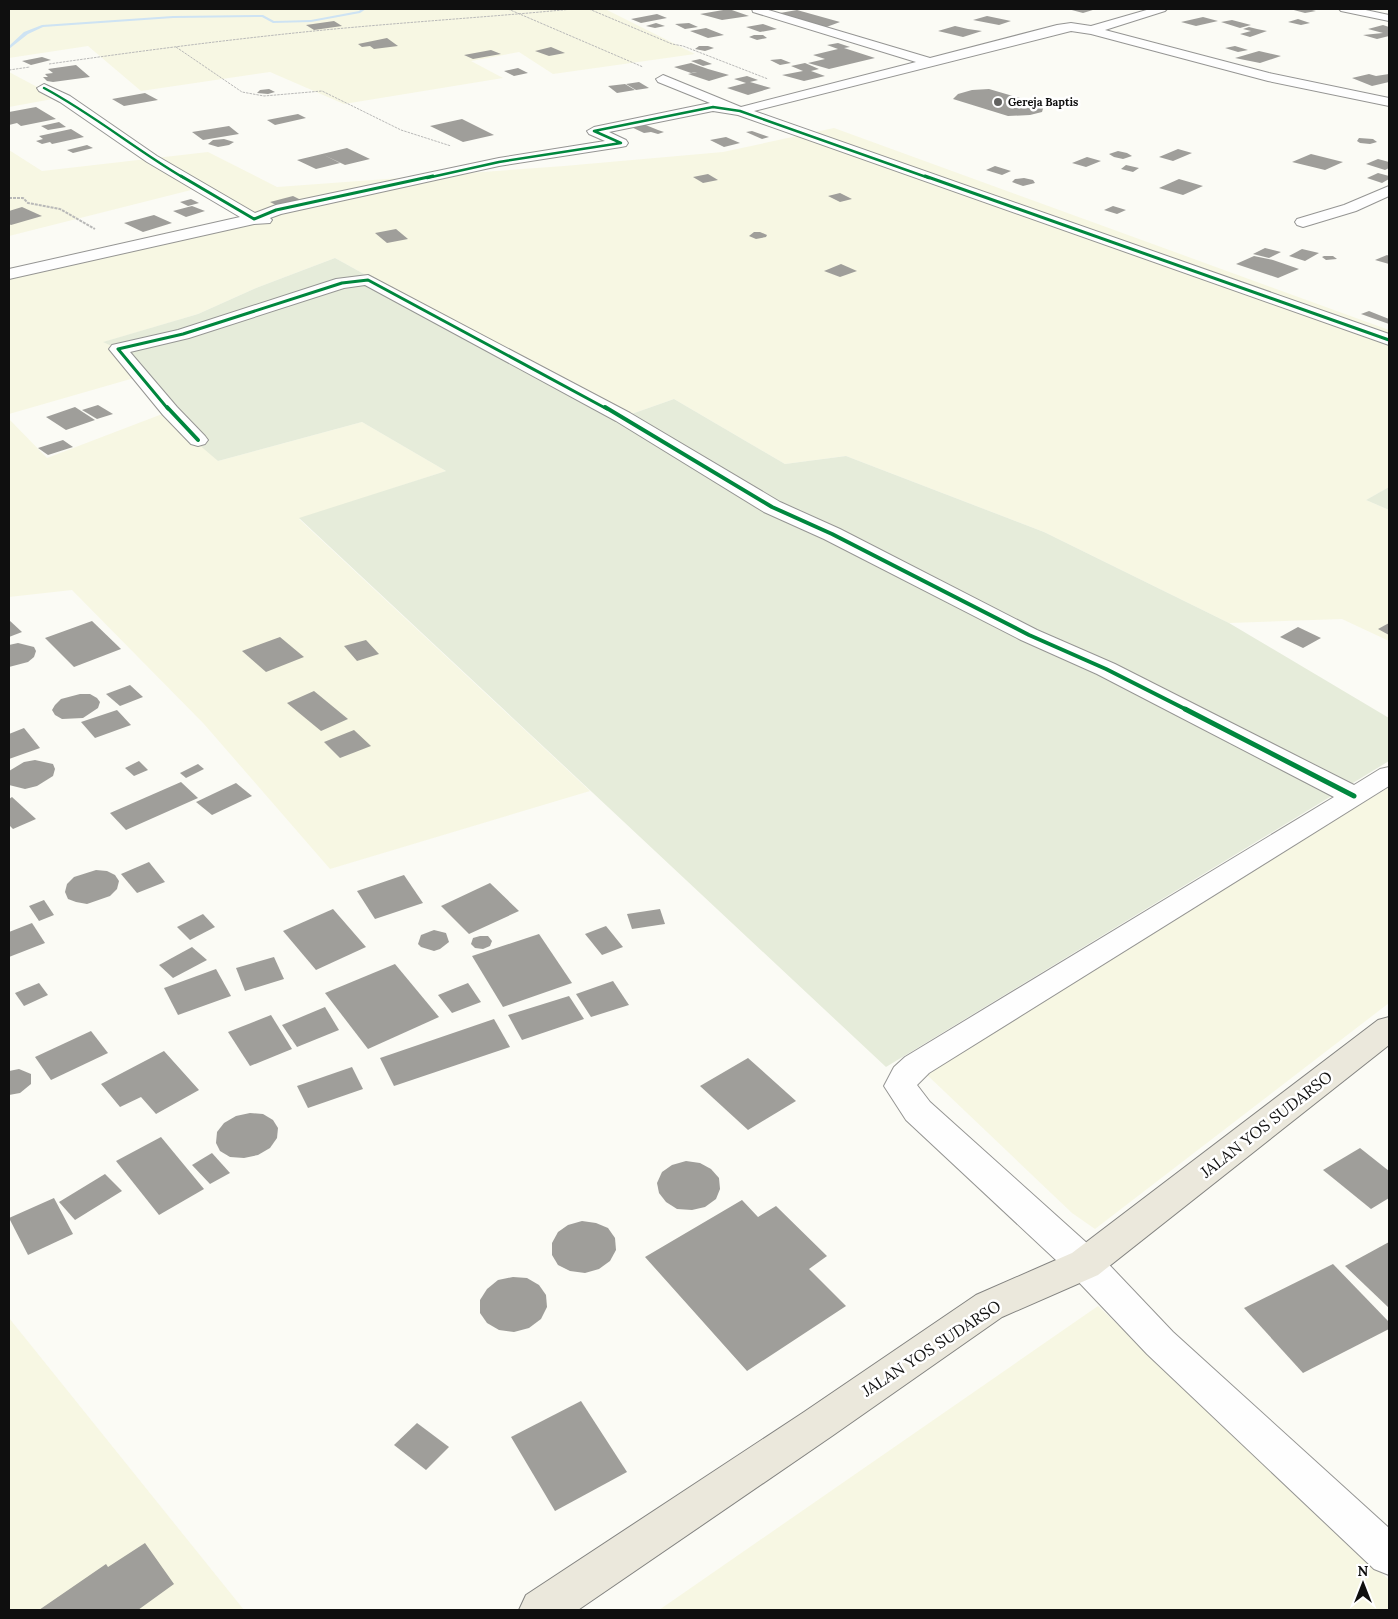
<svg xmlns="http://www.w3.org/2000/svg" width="1398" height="1619" font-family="Lora,serif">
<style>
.farmland{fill:#f7f7e3}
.cemetery{fill:#e6ecda}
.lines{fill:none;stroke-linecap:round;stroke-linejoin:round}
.stream{fill:#cee3f3;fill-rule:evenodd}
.building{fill:#9f9e9a}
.minor-casing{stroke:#959593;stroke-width:2}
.major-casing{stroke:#838380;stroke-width:2}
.path-far1{stroke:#b9b9b8;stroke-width:1;stroke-dasharray:2.5 1;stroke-linecap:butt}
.path{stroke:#b9b9b8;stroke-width:2;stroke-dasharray:3 1;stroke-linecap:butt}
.minor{fill:#fefefe;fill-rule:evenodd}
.major{fill:#ebe8dc;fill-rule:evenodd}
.cycleway-far3-casing{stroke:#fff;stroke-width:4}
.cycleway-far2-casing{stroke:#fff;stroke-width:5}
.cycleway-far1-casing{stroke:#fff;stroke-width:6}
.cycleway-casing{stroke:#fff;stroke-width:8}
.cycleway-far3{stroke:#00873e;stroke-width:2.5}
.cycleway-far2{stroke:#00873e;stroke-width:3}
.cycleway-far1{stroke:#00873e;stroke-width:4}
.cycleway{stroke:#00873e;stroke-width:5}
.poi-dot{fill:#626260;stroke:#fff;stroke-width:2}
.labels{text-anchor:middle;stroke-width:5;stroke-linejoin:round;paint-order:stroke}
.far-poi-label{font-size:11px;font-weight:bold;fill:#0f0f0f;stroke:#fff;text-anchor:start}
.near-street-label{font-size:16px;fill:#0f0f0f;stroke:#fff}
</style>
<rect width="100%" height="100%" fill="#fbfbf5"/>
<g class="farmland">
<polygon points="9,9 605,9 695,54 553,74 519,52 471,61 503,78 344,104 270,72 141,91 88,46 9,58"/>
<polygon points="9,72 58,98 9,107"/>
<polygon points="834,128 1389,330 1389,487 1366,500 1389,510 1389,641 1342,619 1229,623 1044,532 846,456 785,464 674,399 623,417 335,258 256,288 198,314 104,342 118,349 141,376 9,414 9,274 253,219 199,188 9,236 9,150 42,171 208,152 277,187 564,166 723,152"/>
<polygon points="170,411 218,461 362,422 446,471 299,519 590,791 330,869 204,724 72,590 9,597 9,419 47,458"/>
<polygon points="1389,787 1389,1003 1095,1229 1072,1213 924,1072"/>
<polygon points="1098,1306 1389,1580 1389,1610 659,1610"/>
<polygon points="9,1318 244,1610 9,1610"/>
</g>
<g class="cemetery">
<polygon points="335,258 623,417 674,399 785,464 846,456 1044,532 1229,623 1389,718 1389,761 886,1067 299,518 446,471 362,422 218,461 197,443 118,349 103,342 198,314 256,288"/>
<polygon points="1389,487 1389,510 1366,500"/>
</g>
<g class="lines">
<polygon class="stream" points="361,9 366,9 360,13 311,22 273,23 262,17 173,18 43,27 28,34 9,49 9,46 24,32 42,25 173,16 263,15 274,21 311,20 359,11"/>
</g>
<g class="building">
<polygon points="729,9 749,16 722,20 700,14"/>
<polygon points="1068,9 1096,9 1083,13"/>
<polygon points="1290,9 1308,9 1316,11 1305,13"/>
<polygon points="797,10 840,22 821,29 780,13"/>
<polygon points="657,14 667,18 641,23 631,19"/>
<polygon points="987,16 1011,21 999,25 973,20"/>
<polygon points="1203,17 1218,21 1196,26 1181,22"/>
<polygon points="1298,19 1310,23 1301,25 1288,22"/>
<polygon points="1232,20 1251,25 1240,28 1221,22"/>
<polygon points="334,21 342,26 314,30 306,25"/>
<polygon points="656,23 665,26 655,28 646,26"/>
<polygon points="689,23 698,27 685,29 675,24"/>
<polygon points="763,24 777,29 760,32 746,27"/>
<polygon points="1383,25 1389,27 1389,36 1377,39 1363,35 1383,33 1368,29"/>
<polygon points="955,26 968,29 982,31 963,37 938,31"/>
<polygon points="1249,27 1257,29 1267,31 1250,37 1240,34 1251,31 1243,29"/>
<polygon points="706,28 724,35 708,38 690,31"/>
<polygon points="754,35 763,35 767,38 757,40 749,37"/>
<polygon points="387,38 398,46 374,49 370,46 362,47 358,44"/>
<polygon points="838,43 850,47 844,48 875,58 829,69 808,63 825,59 813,55 838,49 827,45"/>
<polygon points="699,46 708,46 714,48 705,51 695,49"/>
<polygon points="1235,46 1248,50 1238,52 1225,48"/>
<polygon points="551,47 565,53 549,56 535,51"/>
<polygon points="491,50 501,54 473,59 464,55"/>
<polygon points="1259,51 1281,56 1260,63 1235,58"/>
<polygon points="42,57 51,60 31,65 22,61"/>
<polygon points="700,59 712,64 703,66 691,61"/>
<polygon points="781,59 791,63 780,65 770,60"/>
<polygon points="691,63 708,69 729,75 709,81 688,74 697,72 691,73 674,67"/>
<polygon points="805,63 819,69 811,71 825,76 804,81 782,75 803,71 791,66"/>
<polygon points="76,65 90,77 53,82 47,81 43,77 48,77 45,74 53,73 48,69"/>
<polygon points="518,68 528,73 514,76 504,71"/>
<polygon points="1369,74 1376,76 1389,74 1389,82 1372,86 1352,78"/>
<polygon points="747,76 758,80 750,82 771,88 748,95 727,88 746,83 734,79"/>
<polygon points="639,82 649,88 636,90 626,84"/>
<polygon points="625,84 635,90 617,93 608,86"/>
<polygon points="269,89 275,92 268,94 257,93 260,90"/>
<polygon points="989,89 1044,105 1042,112 1030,115 1008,116 953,99 958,94 972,90"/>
<polygon points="145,93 158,100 124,106 112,99"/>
<polygon points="36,107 56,119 21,126 17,123 9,125 9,112"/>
<polygon points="298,114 306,118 275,125 267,120"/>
<polygon points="462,119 494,135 463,142 430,126"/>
<polygon points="59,122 66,127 48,130 41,126"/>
<polygon points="643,124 658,130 664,132 658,134 651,132 644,133 629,126"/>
<polygon points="229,126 239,134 203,140 192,132"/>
<polygon points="71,129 84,137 52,144 50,142 42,144 36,141 43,139 39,136"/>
<polygon points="752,131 769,137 762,139 746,132"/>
<polygon points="726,137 740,143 724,147 710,140"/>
<polygon points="1359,138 1373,139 1377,142 1370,144 1360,143 1357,141"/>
<polygon points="224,139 234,142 229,145 218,147 208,144 213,140"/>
<polygon points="87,145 93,148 73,153 67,150"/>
<polygon points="347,148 370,159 345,165 324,155 340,163 316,169 297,160"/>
<polygon points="1178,149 1192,153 1173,161 1159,157"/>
<polygon points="1118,151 1127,153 1132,156 1123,159 1114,157 1109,154"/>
<polygon points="1311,154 1343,162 1325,170 1292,162"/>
<polygon points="1087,157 1101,161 1086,167 1072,163"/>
<polygon points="1378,159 1389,162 1389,168 1385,170 1366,164"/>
<polygon points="1126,165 1139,168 1133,172 1121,169"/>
<polygon points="995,166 1011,171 1002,175 986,170"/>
<polygon points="1378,173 1389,176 1389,179 1382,183 1367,178"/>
<polygon points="708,174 718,180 703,183 693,177"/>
<polygon points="1024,178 1033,180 1035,183 1023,186 1012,182 1015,179"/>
<polygon points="1179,179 1203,186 1183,195 1159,188"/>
<polygon points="840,193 852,199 840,202 828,196"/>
<polygon points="293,196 301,200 278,206 270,202"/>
<polygon points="191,199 199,203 188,206 180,202"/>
<polygon points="192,206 205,211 186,217 173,211"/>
<polygon points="1113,206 1126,210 1117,214 1104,210"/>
<polygon points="22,207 42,216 11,225 9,224 9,211"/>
<polygon points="154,215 172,223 143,232 124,223"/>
<polygon points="396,229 408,239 387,243 375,233"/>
<polygon points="760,232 767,235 766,237 756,239 749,236 754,232"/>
<polygon points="1265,248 1281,252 1269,258 1253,254"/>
<polygon points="1302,249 1319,253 1305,261 1289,256"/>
<polygon points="1387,255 1389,256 1389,264 1375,260"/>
<polygon points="1254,256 1273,260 1299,269 1278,278 1236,264"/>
<polygon points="1324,256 1333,256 1337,259 1326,260 1322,257"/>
<polygon points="841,264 857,271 840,277 824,271"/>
<polygon points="1369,311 1389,319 1389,324 1361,314"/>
<polygon points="98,405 113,414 97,419 82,410"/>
<polygon points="75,407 95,420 66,430 46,417"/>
<polygon points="63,440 73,447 48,455 38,448"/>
<polygon points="9,620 22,632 9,637"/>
<polygon points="92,621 121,649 74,667 45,638"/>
<polygon points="1389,623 1389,635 1378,629"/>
<polygon points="1298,627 1321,638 1303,648 1280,637"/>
<polygon points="280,637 304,657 266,672 242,651"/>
<polygon points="366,640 379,654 357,661 344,646"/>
<polygon points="18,643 34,647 36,651 34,657 28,662 9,667 9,645"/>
<polygon points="130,685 143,697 120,706 106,694"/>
<polygon points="314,691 348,719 321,731 287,703"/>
<polygon points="80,694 90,694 97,698 100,702 98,708 83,718 62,719 55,715 52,710 55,705 61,699"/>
<polygon points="117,710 131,725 95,738 81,722"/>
<polygon points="24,728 40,748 9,759 9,734"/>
<polygon points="354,730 371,746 340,758 324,742"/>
<polygon points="35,760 53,764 55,769 53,776 37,786 25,789 9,785 9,771 24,762"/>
<polygon points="139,761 148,770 134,776 125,768"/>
<polygon points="198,764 204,769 186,778 180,773"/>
<polygon points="181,782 198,798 126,830 110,813"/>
<polygon points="236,783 252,796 212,815 196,802"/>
<polygon points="12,797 36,819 13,829 9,825 9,799"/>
<polygon points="149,862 165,882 137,893 121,874"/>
<polygon points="96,870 107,871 115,875 119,881 117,889 110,896 87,904 76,902 68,899 65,892 67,884 74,877"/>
<polygon points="404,875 423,903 375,919 357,891"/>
<polygon points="490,883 519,911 469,934 441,906"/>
<polygon points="44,900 54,915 39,921 29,906"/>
<polygon points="333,909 366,947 316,970 283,931"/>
<polygon points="660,909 665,924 632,929 627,914"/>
<polygon points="203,914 215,927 190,940 177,927"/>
<polygon points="32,923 45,943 9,957 9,932"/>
<polygon points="606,926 623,947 602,955 585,934"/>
<polygon points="434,930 446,933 449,942 440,949 434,951 421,947 418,944 421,935"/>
<polygon points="539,934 572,983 503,1007 472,956"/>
<polygon points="480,936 488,936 492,941 490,946 483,949 475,948 471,944 473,938"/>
<polygon points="192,947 207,960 173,978 159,965"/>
<polygon points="274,957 284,979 245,991 236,968"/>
<polygon points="395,964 439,1017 368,1049 325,993"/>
<polygon points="216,969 231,996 178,1015 164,988"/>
<polygon points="613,981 629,1005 591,1017 576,994"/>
<polygon points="39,983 48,995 24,1006 15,993"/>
<polygon points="468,983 481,1002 452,1013 438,995"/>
<polygon points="569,996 584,1019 522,1040 508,1015"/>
<polygon points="325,1007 339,1030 297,1047 282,1025"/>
<polygon points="271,1015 292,1049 250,1066 228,1032"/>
<polygon points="494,1019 510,1047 394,1086 380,1058"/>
<polygon points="91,1031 108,1053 51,1080 35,1057"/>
<polygon points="164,1051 199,1090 156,1114 141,1097 120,1107 101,1084"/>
<polygon points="748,1058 796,1101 748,1130 700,1086"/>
<polygon points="352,1067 363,1089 308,1108 297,1086"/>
<polygon points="19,1069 31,1074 31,1084 20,1093 9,1095 9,1071"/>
<polygon points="250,1113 263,1114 273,1120 278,1128 277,1138 270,1148 258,1155 244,1158 230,1157 220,1151 216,1143 217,1132 224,1123 236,1116"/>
<polygon points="161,1137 204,1189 159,1215 116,1161"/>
<polygon points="1360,1148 1389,1171 1389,1198 1371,1209 1323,1170"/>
<polygon points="212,1153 230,1173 210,1184 192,1165"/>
<polygon points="686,1161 700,1163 711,1169 719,1178 720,1189 716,1199 705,1207 692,1210 677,1209 666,1202 659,1193 657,1183 662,1172 672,1165"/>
<polygon points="105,1174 122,1191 75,1220 59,1202"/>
<polygon points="54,1198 73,1234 28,1255 9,1218"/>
<polygon points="742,1200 758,1217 776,1206 827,1256 809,1269 846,1306 747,1371 645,1257"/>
<polygon points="582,1221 596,1223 608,1228 615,1238 616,1250 610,1261 599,1269 585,1273 570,1271 558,1265 552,1255 552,1243 558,1232 568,1225"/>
<polygon points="1389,1242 1389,1308 1345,1266"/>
<polygon points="1333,1264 1389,1322 1389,1329 1303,1373 1244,1308"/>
<polygon points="513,1277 527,1278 539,1285 546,1295 547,1307 541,1319 529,1328 514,1332 499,1330 487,1323 480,1313 480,1300 487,1289 498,1280"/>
<polygon points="581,1401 627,1472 555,1511 511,1437"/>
<polygon points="417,1423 449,1447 426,1470 394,1445"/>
<polygon points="145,1543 174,1584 138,1610 39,1610 106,1564 108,1567"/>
</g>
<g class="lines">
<defs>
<g id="minor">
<polygon points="752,9 765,9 930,58 1057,25 1071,23 1091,26 1150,9 1167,9 1165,11 1105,30 1269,73 1389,98 1389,106 1268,81 1091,34 1071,31 754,111 1389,334 1389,345 738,115 713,111 609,132 626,140 628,143 626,146 621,147 499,166 281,214 270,218 272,220 270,223 254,224 9,279 9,269 240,217 147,162 60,102 39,91 37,88 44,84 70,96 157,156 255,213 276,205 499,158 605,141 589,134 587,131 594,127 710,103 658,82 656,79 663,75 741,107 916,62 753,12"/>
<polygon points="1339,9 1361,9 1389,15 1389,21 1341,11"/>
<polygon points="1389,186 1389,196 1356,211 1303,227 1297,225 1295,222 1297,219 1344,205"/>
<polygon points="368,275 630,413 780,502 840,529 1037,630 1115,664 1354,785 1380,769 1389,767 1389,786 929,1073 917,1085 930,1102 1098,1253 1173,1332 1389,1528 1389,1575 1374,1569 1147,1354 1072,1275 906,1120 884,1086 894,1067 905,1057 1334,797 1097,674 1021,640 824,539 764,512 616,421 365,285 344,288 189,338 130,352 177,407 205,436 208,440 205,444 198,446 191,444 163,415 109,349 112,345 178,330 336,279"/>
</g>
<polygon id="major" points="1389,1017 1389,1045 1098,1275 1002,1317 832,1436 578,1610 519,1610 526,1595 804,1412 976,1295 1072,1253 1378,1020"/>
</defs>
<use href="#minor" class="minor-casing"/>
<use href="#major" class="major-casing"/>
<g class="path-far1">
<polyline points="508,9 643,67"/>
<polyline points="589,9 672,44 683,46 768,79"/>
<polyline points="176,47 242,92 264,96 322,91 401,130 451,146"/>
<path d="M 49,64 C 140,51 232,39 324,30 C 407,22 490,17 573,9"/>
<polyline points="9,70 30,67"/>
</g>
<polyline class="path" points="9,198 23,198 28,203 60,209 95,229"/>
<use href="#minor" class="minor"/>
<use href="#major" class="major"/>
<defs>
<g id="cycleway-far3">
<path d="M 44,88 C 93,114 136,150 184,178"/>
<polyline points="427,178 499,162 621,143 594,131 713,107 740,111 929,178"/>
</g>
<g id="cycleway-far2">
<polyline points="181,176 254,219 276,210 433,176"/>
<polyline points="925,176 1389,340"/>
<polyline points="168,409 118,349 183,334 342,283 368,280 607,409"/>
</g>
<g id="cycleway-far1">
<polyline points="167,407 198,440"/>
<polyline points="605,407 772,507 832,534 1029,635 1106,669 1187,710"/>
</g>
<polyline id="cycleway" points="1185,709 1354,796"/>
</defs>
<use href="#cycleway-far3" class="cycleway-far3-casing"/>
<use href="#cycleway-far2" class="cycleway-far2-casing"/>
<use href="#cycleway-far1" class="cycleway-far1-casing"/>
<use href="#cycleway" class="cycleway-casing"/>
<use href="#cycleway-far3" class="cycleway-far3"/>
<use href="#cycleway-far2" class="cycleway-far2"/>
<use href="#cycleway-far1" class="cycleway-far1"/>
<use href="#cycleway" class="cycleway"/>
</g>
<circle class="poi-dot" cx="998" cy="102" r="5"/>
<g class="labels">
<g class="far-poi-label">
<text x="1008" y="106">Gereja Baptis</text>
</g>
<g class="near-street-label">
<text transform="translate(1266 1124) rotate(-38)" y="6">JALAN YOS SUDARSO</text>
<text transform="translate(931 1348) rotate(-33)" y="6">JALAN YOS SUDARSO</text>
</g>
</g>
<rect width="1398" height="1619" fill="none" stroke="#0f0f0f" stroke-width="20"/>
<g transform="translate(1363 1584)" stroke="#ffffff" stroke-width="4" paint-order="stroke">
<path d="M0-4L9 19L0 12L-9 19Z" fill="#0f0f0f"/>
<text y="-8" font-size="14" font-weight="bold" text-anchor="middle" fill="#0f0f0f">N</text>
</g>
</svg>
